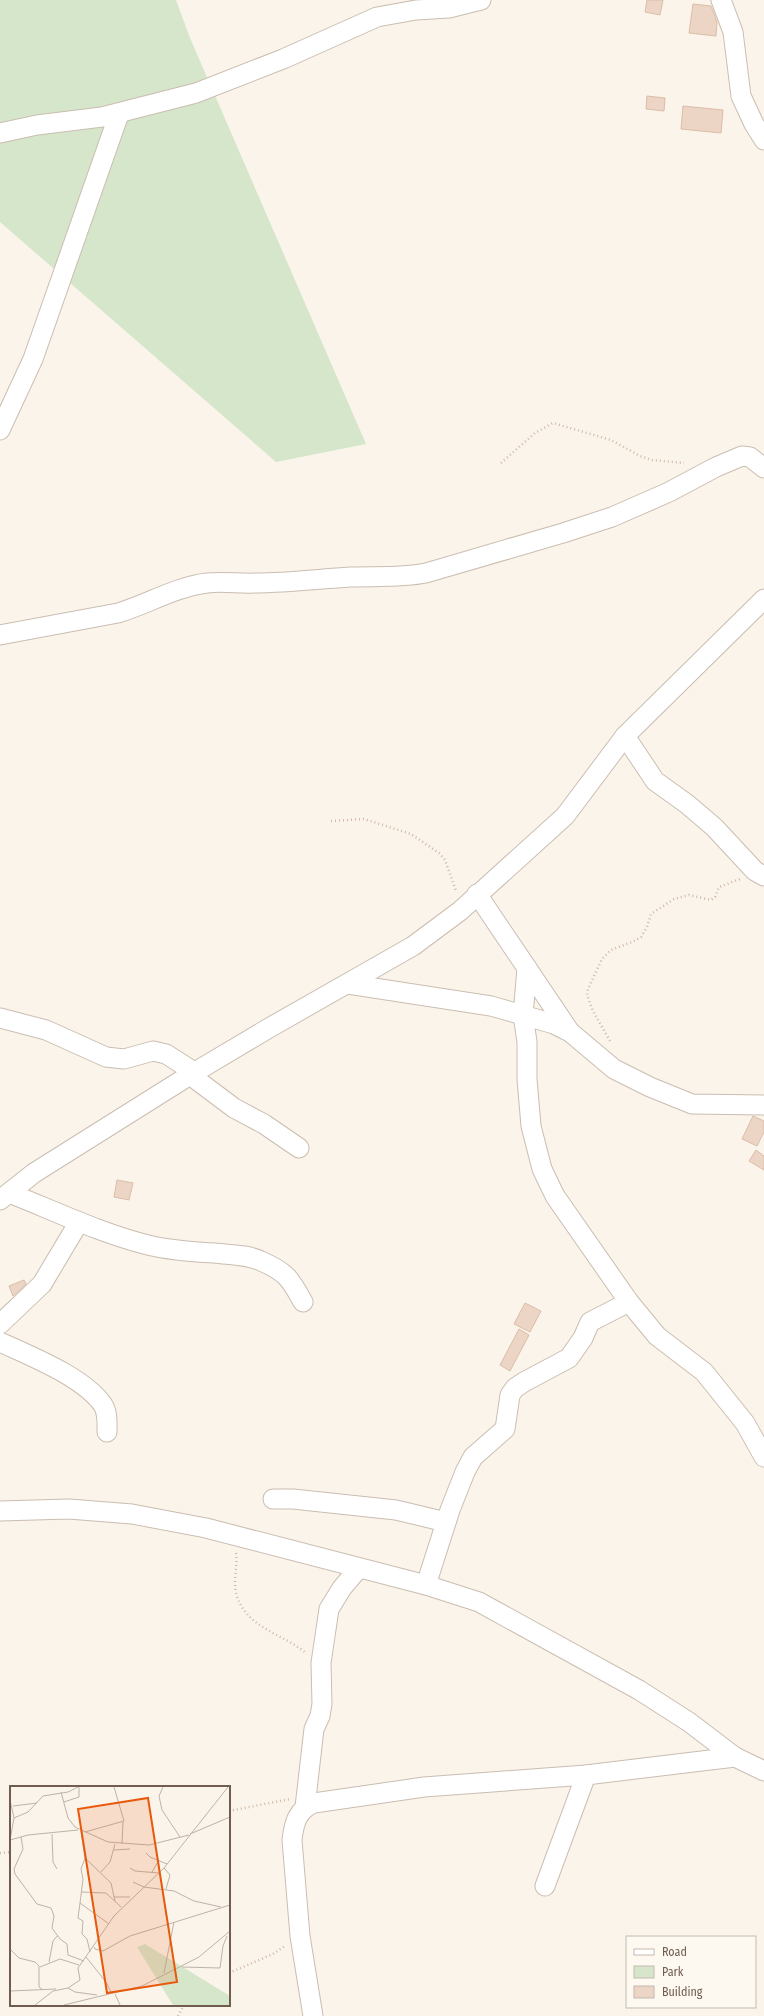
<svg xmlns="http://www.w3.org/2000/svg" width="764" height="2016" font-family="'Fira Sans Condensed',sans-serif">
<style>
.green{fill:#d5e6ca}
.building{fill:#ecd5c5;stroke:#dcbda8}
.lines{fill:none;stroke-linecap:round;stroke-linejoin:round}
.minor-casing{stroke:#cbbdb1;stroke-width:21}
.path{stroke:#d1b9a8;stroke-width:2.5;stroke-dasharray:1 3;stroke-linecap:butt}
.minor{stroke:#fff;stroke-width:19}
.inset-road{fill:none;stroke:#bfb3a7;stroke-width:1}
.view{fill:#e8590c;fill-opacity:0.15;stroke:#e8590c;stroke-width:2}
.inset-edge{fill:none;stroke:#715d50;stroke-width:2}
</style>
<rect width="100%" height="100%" fill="#faf4ea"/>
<polygon class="green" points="0,0 176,0 190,38 366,444 276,462 0,222"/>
<g class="building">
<polygon points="647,0 663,0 660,15 645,12"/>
<polygon points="693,4 711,6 717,22 716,36 689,33"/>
<polygon points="647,96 665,98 664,111 646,109"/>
<polygon points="683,106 723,110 721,133 681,129"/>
<polygon points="753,1116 764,1121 764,1132 757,1146 742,1139"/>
<polygon points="756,1150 764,1156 764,1170 749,1161"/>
<polygon points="117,1180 133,1183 129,1200 114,1197"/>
<polygon points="24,1280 26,1284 13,1296 9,1286"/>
<polygon points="525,1303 541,1311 530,1332 514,1324"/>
<polygon points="519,1329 529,1335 510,1371 500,1365"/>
</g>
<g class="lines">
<defs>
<g id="minor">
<polyline points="721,0 733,32 741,96 754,124 764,140"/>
<polyline points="0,133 37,125 102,117 196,93 283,59 377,17 416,10 449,8 481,0"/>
<polyline points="0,430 33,359 119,114"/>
<path d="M 0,635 L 118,613 C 148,604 175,587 207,583 C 223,581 240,584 256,583 C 287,583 319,579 350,577 C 376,576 401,578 426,573 L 563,533 L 612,517 L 669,492 L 716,467 L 742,456 L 750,457 L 764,468"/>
<polyline points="625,736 655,781 687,804 714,827 755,871 764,876"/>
<polyline points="477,894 570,1032 614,1069 650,1087 692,1104 764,1105"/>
<polyline points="527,968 523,1015 527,1042 527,1079 531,1126 542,1169 555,1196 629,1302 657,1336 704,1372 745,1423 764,1457"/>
<polyline points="348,984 491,1006 554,1024 570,1032"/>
<polyline points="0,1018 46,1030 106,1057 124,1059 153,1051 166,1054 188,1068 192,1075"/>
<polyline points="190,1075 234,1108 264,1124 299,1148"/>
<path d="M 9,1193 C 55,1211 100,1233 148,1245 C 169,1250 193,1252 214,1253 C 231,1255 246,1254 261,1261 C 286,1272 290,1278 303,1302"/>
<polyline points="0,1200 34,1173 190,1075 269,1028 413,946 460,911 565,816 625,736 764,599"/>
<polyline points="0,1324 42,1284 79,1222"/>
<path d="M 0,1342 C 30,1356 84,1377 103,1405 C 108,1413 107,1423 107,1432"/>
<polyline points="273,1499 293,1499 396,1510 446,1522"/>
<polyline points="0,1511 69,1509 132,1514 206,1528 426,1585 479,1602 639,1690 689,1722 735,1757 764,1771"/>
<polyline points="426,1585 450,1510 465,1472 473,1457 505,1429 510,1395 515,1388 524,1382 569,1358 583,1338 590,1322 629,1302"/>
<polyline points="305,1807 314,1729 320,1716 322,1704 321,1663 329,1609 342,1588 358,1569"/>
<polyline points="545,1886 586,1775"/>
<path d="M 313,2016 L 300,1936 L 292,1840 C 294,1823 297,1810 314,1803 L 424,1787 L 586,1775 L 735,1757"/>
</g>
</defs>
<use href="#minor" class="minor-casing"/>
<g class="path">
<polyline points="501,463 535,433 553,423 611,440 640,456 652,460 684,463"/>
<polyline points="331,821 364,819 411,834 439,853 445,860 456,891"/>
<polyline points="610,1041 593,1011 587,995 588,989 602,959 611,950 632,942 641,937 647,927 651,914 674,899 689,895 711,900 715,897 719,887 740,879"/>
<path d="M 236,1553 C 238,1566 233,1580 236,1593 C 245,1628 282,1633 306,1653"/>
<polyline points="229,1811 290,1799"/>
<polyline points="0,1853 11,1852"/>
<polyline points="229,1973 273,1954 285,1946"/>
<polyline points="178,2016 184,2005"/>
</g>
<use href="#minor" class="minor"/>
</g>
<g transform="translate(10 1786)">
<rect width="220" height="220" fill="#faf4ea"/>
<path d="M 135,158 L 220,210 L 220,219 L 163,219 L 127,161 Z" fill="#d5e6ca"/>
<path class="inset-road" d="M 153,1 L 149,10 L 152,24 L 170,51M 51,6 L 58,32 L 65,41 L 98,56 L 139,59 L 179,49M 0,14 L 4,32 L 0,54M 54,16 L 69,11 L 69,1M 3,20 L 27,17M 4,32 L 18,26 L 33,10 L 58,6 L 68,1M 71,45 L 75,72 L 101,97 L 105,115M 75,46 L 114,35 L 104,1M 42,48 L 43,76 L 47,83M 180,48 L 220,31M 11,51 L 13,63 L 4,83 L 5,88 L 27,118 L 41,122 L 44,130 L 42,142 L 50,153 L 57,158 L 58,169 L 74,175M 0,54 L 18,49 L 68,44M 112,58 L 113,36M 104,64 L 120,63M 136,67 L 140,71 L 157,78M 75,72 L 71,83 L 73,93 L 70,117 L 99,138M 120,82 L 125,85 L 149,87M 154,82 L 160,89 L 156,103M 91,86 L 100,76 L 105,58M 142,86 L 149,74M 123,96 L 134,101M 134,101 L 164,105 L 184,115 L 211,121M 72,106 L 96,107 L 111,121M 104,111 L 120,111M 70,117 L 68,132 L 73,135 L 72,148 L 77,153 L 80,166M 84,161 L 85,163 L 93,165 L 120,150 L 220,119M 0,163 L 9,172 L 25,176 L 29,180 L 29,201 L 33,204M 76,171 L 96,196 L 102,208M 39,176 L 43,155 L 48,149M 30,181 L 50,173 L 69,179M 172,181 L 210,182 L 213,160 L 217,150M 154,187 L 164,136M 58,202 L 65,206 L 87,209M 0,205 L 46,203M 105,208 L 110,219M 25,219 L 43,205 L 58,202 L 70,194 L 68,182 L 104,130 L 154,82 L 218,1M 54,219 L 132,200 L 189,171 L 220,145"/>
<path class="view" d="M 138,12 L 167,196 L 97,207 L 68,23 Z"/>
<rect width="220" height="220" class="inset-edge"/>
</g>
<rect x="626" y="1936" width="130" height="72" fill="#fdf8f0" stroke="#c5bab0"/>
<rect x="634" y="1949" width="20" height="6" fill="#ffffff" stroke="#c5bab0"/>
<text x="662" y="1956" font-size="12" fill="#715d50">Road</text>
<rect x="634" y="1966" width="20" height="12" fill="#d5e6ca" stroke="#c5bab0"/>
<text x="662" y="1976" font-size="12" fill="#715d50">Park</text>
<rect x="634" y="1986" width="20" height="12" fill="#ecd5c5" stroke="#c5bab0"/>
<text x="662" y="1996" font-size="12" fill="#715d50">Building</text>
</svg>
